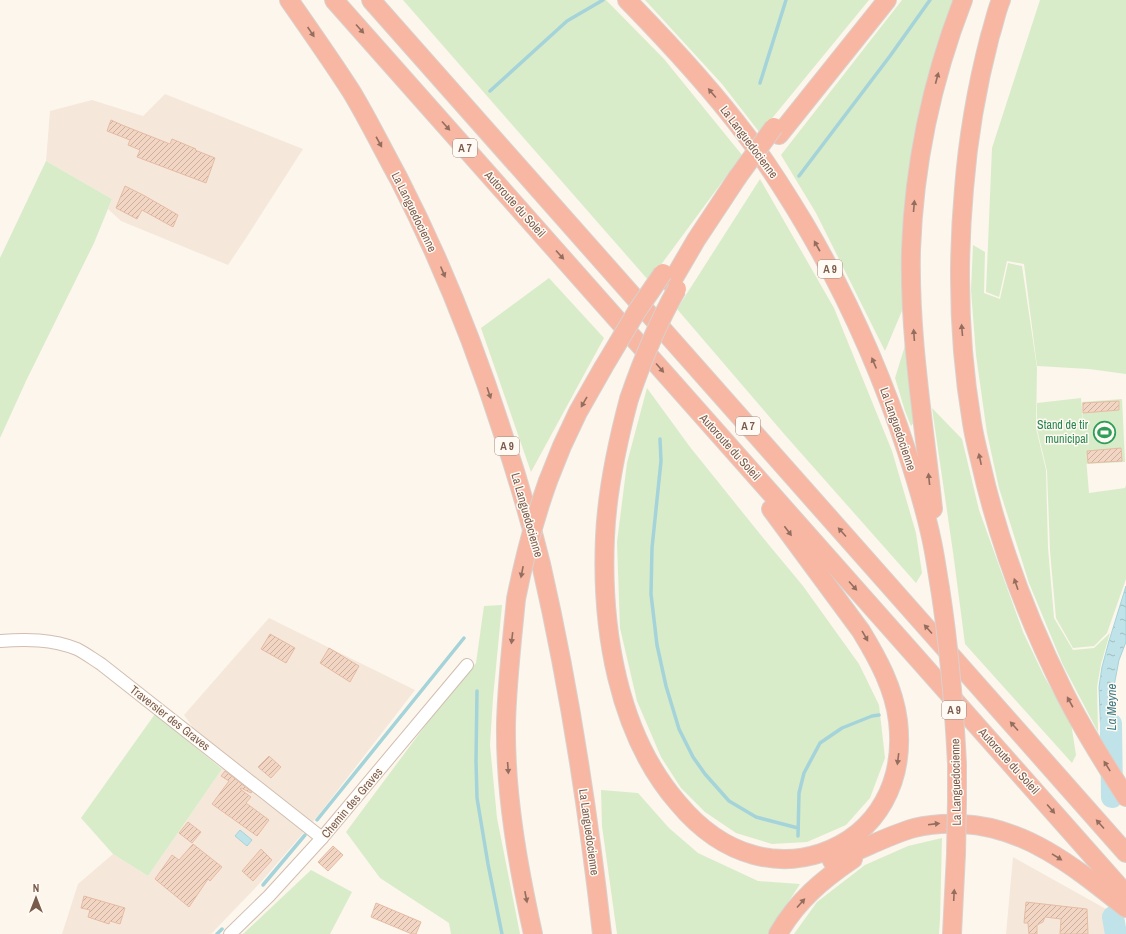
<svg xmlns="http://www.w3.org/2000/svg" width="1126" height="934" font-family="'Archivo Narrow',sans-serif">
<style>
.residential{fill:#f5e8da}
.green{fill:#d8ecc9}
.water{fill:url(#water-ripples);stroke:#a5d3da}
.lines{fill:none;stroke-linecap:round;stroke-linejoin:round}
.stream{stroke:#a5d3da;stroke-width:3.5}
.river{stroke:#bfe3e8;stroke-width:22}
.building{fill:url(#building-hatch);stroke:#e6bba3}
.minor-casing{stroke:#d1beb0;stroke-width:14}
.highway-casing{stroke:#dad1cd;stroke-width:20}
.minor{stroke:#fff;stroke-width:12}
.highway{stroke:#f7b7a3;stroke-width:18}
.highway-bridge-casing{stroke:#dad1cd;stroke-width:20;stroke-linecap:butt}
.highway-bridge{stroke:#f7b7a3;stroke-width:18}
.oneway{fill:#936e5e}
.labels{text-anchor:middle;stroke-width:3;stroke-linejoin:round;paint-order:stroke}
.shield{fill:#fffaf3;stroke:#a28b7f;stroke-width:1}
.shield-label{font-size:11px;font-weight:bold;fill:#7a5c4d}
.street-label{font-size:12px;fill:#7a5c4d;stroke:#fffaf3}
.leisure-label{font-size:12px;fill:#27864d;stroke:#fffaf3;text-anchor:end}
.water-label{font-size:13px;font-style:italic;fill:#437c86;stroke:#fffaf3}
</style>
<defs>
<pattern id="water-ripples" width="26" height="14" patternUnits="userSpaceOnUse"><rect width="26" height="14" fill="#bfe3e8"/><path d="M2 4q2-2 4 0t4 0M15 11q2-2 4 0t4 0" fill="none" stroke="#a0bbbe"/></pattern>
<pattern id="building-hatch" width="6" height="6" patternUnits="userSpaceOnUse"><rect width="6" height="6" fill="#f3d5c3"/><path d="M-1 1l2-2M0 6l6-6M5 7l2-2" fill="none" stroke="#cab0a1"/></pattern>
</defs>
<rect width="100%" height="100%" fill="#fdf6ec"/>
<g class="residential">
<polygon points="165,94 303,149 246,238 228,265 121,221 108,209 112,199 46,161 50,111 92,100 143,116"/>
<polygon points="269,618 415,690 317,817 261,882 211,934 62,934 78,884 113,854 148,876 222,769 184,715"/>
<polygon points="1013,857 1106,909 1109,934 1006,934"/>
</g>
<g class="green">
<polygon points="403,0 606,0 664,59 742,155 649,281"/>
<polygon points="645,0 869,0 760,133 722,84"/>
<polygon points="902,0 957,0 936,60 907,299 885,351 816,213 781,155"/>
<polygon points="1040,0 1126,0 1126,374 1089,369 1037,366 1024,264 1007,261 999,297 986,292 992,148"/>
<polygon points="46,161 112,199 94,243 26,381 0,438 0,258"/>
<polygon points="760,179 834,308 892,451 916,533 922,573 916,583 785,435 677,309"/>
<polygon points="973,245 985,252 984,293 1000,299 1008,263 1022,266 1037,368 1036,428 1046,470 1048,548 1054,618 1073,650 1094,648 1110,633 1101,664 1097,687 1098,732 1063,665 1029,583 999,488 987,433 976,355 971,290"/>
<polygon points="549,278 604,338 531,472 481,328"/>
<polygon points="908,336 916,420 911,426 905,411 895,378"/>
<polygon points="647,388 690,447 764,539 803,586 859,664 879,705 885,758 870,798 846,825 807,842 772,844 736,833 705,812 681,788 661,757 637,701 620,628 617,542 627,463"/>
<polygon points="1081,398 1089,493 1125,488 1126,485 1126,579 1107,633 1094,646 1073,648 1056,618 1050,551 1047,471 1037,429 1037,403"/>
<polygon points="1122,399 1125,462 1086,464 1082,402"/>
<polygon points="932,408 962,439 979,510 1023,632 1044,676 1071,723 1076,755 1072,763 965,644 953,552"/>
<polygon points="502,605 493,698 490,745 497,818 520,934 451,934 449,923 380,878 346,832 451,691 476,663 484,606"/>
<polygon points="155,714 222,769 148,876 113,854 81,818"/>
<polygon points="601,790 638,793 669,828 698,853 758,881 800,884 768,934 617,934 602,826"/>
<polygon points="942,838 940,919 939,934 794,934 817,902 865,865 908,846"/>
<polygon points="311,870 352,892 330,934 243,934"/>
</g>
<g class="water">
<polygon points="1126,586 1126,642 1119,660 1114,686 1118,764 1101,738 1099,687 1102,667 1109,641"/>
<polygon points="240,830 252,840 247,846 235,836"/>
</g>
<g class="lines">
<g class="stream">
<polyline points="760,83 786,0"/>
<polyline points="490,91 567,21 603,0"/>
<polyline points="799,176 890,56 930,0"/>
<polyline points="660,439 661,461 652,548 651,594 657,645 666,686 679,729 693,757 705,774 729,801 756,817 798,828"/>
<polyline points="477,691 476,761 477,798 488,864 502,934"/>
<polyline points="317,820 464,638"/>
<polyline points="798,836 799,793 804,773 820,743 842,728 872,716 879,715"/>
<polyline points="263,885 305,835"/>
<polyline points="217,934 222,929"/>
</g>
<g class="river">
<polyline points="1111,724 1112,797"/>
<polyline points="1113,917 1116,934"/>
</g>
</g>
<g class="building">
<polygon points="111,120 122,125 170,144 172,139 196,149 195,150 215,158 206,183 137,157 140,150 128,145 130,140 107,131"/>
<polygon points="125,186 145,196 178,215 173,227 142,210 137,219 116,208"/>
<polygon points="1119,401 1119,410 1083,413 1083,403"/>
<polygon points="1121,448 1122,461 1088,463 1087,451"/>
<polygon points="270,634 295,648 286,663 261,649"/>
<polygon points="329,648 359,666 350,682 320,663"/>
<polygon points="269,756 281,767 271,778 258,767"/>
<polygon points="225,771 252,792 251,793 241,788 240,789 251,797 246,803 269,820 257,836 212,804 229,781 221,776"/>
<polygon points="188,822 201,832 192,843 179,833"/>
<polygon points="193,844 222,867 210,881 208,879 189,907 155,879 172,855 179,860"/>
<polygon points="333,846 343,855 328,871 318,862"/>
<polygon points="261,849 272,860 253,881 242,871"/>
<polygon points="84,896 125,908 120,924 110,921 109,924 88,917 90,910 81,908"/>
<polygon points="1026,902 1087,909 1088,934 1060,934 1061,919 1045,917 1043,922 1037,925 1037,934 1029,934 1028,923 1024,923"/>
<polygon points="376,903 421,922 416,934 412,934 371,917"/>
</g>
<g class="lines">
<defs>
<g id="minor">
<path d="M 0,641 C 26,639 52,639 77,649 C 85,653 93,659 101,664 L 322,838"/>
<polyline points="230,934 269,896 322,838 467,665"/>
</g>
<g id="highway">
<path d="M 289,0 C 310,30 331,60 351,91 C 368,119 383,150 399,179 C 441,261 475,346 503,434 C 517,476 530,520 541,564 C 569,686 588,809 602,934"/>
<polyline points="334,0 1126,894"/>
<polyline points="371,0 1126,853"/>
<path d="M 627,0 C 669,43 710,87 746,135 C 767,163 786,193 804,223 C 847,296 881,372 907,452 C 916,480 925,509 931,537 C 935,554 937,571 940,588"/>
<path d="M 1001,0 C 996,12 994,24 990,36 C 977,86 968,137 964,189 C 957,267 959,346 972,423 C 974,436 977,448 980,460 C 998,541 1027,618 1064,692 C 1082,728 1104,763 1126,797"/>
<polyline points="779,135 887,0"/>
<polyline points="671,283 696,240 737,178"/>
<path d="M 629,399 C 617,444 607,490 605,537 C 601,627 617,733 678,803 C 698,827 724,847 754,855 C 776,861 800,860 821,853 C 879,833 905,780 898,721 C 894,688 878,659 861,631 L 771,509"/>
<polyline points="548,481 562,446 578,412 603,368"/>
<path d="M 933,509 C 924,423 909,337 911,250 C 914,165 932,80 963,0"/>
<path d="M 516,599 C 512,641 507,682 506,724 C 505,794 518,866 533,934"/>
<polyline points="957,764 957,801"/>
<path d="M 832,861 C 860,851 886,836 914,828 C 930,824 945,823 962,824 C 1027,827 1077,869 1126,908"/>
<path d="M 778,934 C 797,901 822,880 853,859"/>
<polyline points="952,934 956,854"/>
</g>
</defs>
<use href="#minor" class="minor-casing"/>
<use href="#highway" class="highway-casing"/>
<use href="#minor" class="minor"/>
<use href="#highway" class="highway"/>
<defs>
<g id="highway-bridge">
<polyline points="737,178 774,127"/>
<polyline points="603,368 637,311 663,273"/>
<path d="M 629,399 C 642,361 657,324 677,289"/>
<path d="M 940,588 C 949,646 954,705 957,764"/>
<path d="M 516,599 C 524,559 534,520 548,481"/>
<polyline points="956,854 957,801"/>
</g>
</defs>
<use href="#highway-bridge" class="highway-bridge-casing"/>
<use href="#highway-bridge" class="highway-bridge"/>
</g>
<defs><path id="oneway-solid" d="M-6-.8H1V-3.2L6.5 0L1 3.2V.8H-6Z"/></defs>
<g class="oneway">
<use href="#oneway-solid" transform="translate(360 29) rotate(48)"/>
<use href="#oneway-solid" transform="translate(311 32) rotate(56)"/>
<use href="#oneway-solid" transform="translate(937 78) rotate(-75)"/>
<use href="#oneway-solid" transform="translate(712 93) rotate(-130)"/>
<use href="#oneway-solid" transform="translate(446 126) rotate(48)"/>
<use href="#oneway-solid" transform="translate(379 142) rotate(61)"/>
<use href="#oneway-solid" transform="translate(914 206) rotate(-85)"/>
<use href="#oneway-solid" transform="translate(817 246) rotate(-119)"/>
<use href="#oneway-solid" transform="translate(560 255) rotate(48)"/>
<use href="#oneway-solid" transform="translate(443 272) rotate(67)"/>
<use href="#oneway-solid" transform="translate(962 330) rotate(-95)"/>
<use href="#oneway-solid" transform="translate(914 335) rotate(-94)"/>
<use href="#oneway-solid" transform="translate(874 363) rotate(-113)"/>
<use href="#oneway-solid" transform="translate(660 368) rotate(49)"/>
<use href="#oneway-solid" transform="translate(489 393) rotate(71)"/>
<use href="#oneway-solid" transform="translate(584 402) rotate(120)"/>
<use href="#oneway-solid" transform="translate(980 459) rotate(-102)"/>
<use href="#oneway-solid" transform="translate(929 479) rotate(-96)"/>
<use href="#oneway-solid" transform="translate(788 531) rotate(53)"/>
<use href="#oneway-solid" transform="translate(842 532) rotate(-132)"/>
<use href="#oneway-solid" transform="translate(522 572) rotate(101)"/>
<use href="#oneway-solid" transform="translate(1016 584) rotate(-109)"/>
<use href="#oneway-solid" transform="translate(853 586) rotate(48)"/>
<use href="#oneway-solid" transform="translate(928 629) rotate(-132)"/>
<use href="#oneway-solid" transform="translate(865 636) rotate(60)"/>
<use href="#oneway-solid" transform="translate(512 638) rotate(97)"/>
<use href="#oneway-solid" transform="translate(1070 702) rotate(-119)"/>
<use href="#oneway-solid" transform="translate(1014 726) rotate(-132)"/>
<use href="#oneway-solid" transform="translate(898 759) rotate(97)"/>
<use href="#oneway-solid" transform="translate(1107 766) rotate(-122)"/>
<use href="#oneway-solid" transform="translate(508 768) rotate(86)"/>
<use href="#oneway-solid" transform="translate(1051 809) rotate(49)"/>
<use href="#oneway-solid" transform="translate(934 824) rotate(-7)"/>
<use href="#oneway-solid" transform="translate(1100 824) rotate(-132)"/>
<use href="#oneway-solid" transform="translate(1057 857) rotate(32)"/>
<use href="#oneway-solid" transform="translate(954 895) rotate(-87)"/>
<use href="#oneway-solid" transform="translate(526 897) rotate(79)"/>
<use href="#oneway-solid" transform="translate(801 903) rotate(-48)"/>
</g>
<defs>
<symbol id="stadium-ring" viewBox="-11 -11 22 22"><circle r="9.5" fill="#fffaf3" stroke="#2e9e5b" stroke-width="1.5"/><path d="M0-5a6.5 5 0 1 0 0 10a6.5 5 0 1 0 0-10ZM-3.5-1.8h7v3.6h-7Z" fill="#2e9e5b"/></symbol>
</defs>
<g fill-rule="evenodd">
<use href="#stadium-ring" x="1092" y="420" width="25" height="25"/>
</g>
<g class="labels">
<g class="shield">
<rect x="453" y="139" width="24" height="18" rx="3"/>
<rect x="818" y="260" width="24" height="18" rx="3"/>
<rect x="736" y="417" width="24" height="18" rx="3"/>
<rect x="495" y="437" width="24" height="18" rx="3"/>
<rect x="942" y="701" width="24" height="18" rx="3"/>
</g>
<g class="shield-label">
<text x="465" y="152">A 7</text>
<text x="830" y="273">A 9</text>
<text x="748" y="430">A 7</text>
<text x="507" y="450">A 9</text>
<text x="954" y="714">A 9</text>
</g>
<g class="street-label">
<text transform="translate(749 142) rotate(53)" y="4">La Languedocienne</text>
<text transform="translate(515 204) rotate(48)" y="4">Autoroute du Soleil</text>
<text transform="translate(414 212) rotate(64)" y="4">La Languedocienne</text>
<text transform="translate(898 429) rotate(71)" y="4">La Languedocienne</text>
<text transform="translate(730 447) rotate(48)" y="4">Autoroute du Soleil</text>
<text transform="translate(527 515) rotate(74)" y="4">La Languedocienne</text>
<text transform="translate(170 718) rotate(38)" y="4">Traversier des Graves</text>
<text transform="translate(1009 761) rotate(48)" y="4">Autoroute du Soleil</text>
<text transform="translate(956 782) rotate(-91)" y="4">La Languedocienne</text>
<text transform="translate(352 803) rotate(-50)" y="4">Chemin des Graves</text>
<text transform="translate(589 832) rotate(82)" y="4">La Languedocienne</text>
</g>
<g class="leisure-label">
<text x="1088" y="429">Stand de tir<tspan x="1088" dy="14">municipal</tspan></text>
</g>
<g class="water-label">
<text transform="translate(1111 707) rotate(-90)" y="5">La Meyne</text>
</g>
</g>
<g transform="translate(36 898)" stroke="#fffaf3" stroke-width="3" paint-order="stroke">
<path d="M0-3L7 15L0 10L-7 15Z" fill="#7a5c4d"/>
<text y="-6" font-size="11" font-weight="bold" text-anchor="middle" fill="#7a5c4d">N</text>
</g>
</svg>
